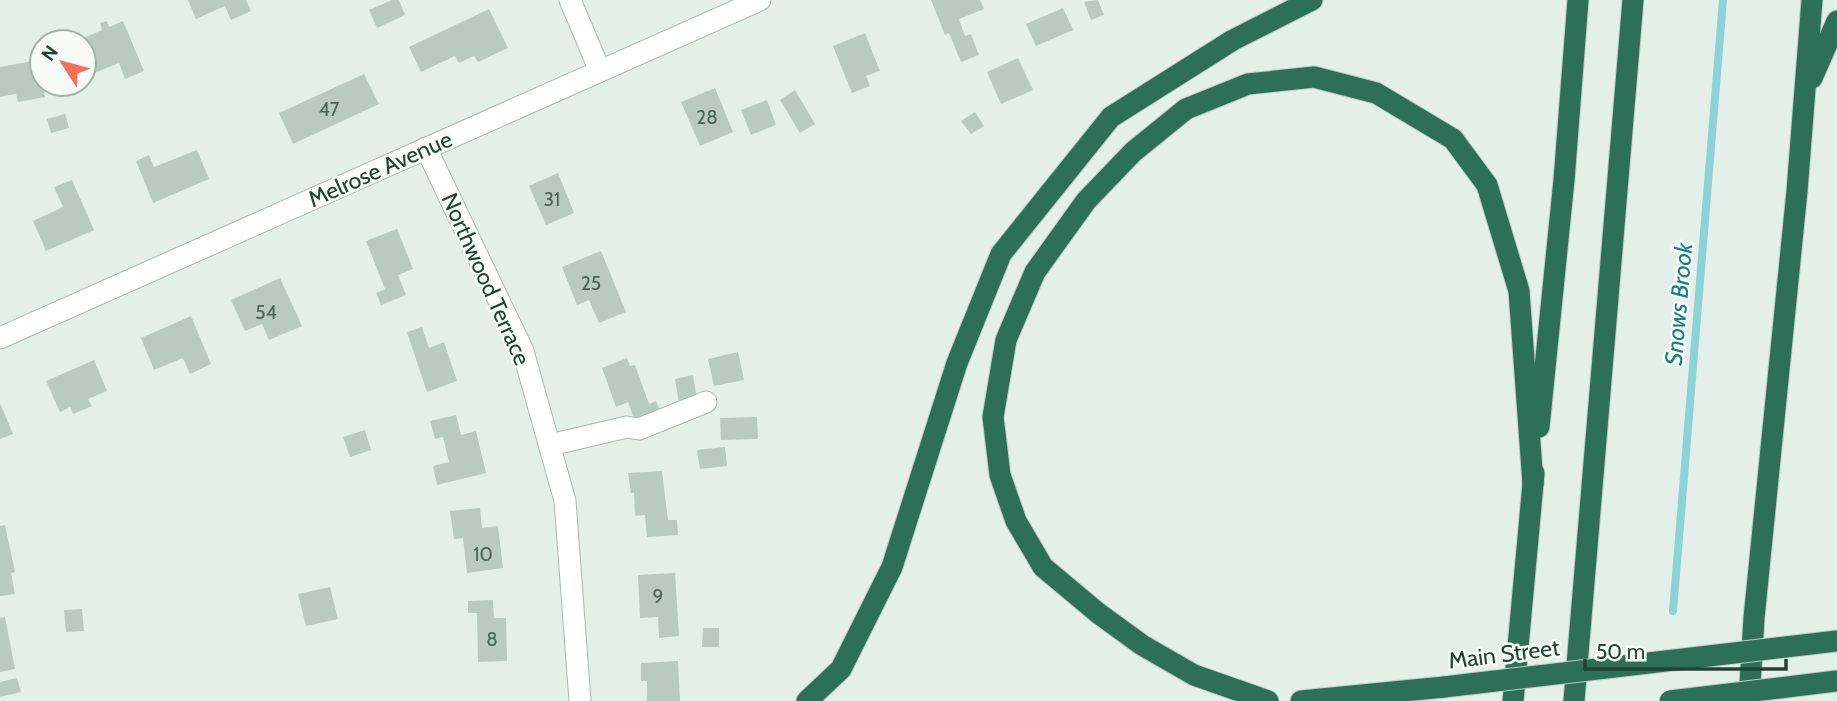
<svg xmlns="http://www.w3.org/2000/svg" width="1837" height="701" font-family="Cabin,sans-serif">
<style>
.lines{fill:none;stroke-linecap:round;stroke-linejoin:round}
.stream{stroke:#8bd3d6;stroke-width:8}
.building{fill:#bacac2}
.minor-casing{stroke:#a7b8b0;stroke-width:23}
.highway-casing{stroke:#c1cac7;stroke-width:23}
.minor{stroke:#fff;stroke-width:21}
.highway{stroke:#2d705a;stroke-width:21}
.highway-bridge-casing{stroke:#c1cac7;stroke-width:23;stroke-linecap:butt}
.highway-bridge{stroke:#2d705a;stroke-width:21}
.labels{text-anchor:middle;stroke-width:5;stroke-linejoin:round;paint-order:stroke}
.number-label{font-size:19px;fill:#496459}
.street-label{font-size:23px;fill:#234236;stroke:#f6fbf8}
.water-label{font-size:24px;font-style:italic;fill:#197e83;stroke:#f6fbf8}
</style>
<rect width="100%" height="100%" fill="#e5efea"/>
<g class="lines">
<polyline class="stream" points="1673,611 1723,0"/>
</g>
<g class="building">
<polygon points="188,0 246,0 251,11 231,20 225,6 196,19"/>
<polygon points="392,0 399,0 405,15 377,28 369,10"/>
<polygon points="931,0 980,0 984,9 959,19 965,36 971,34 979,55 961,62 949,33 945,35"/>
<polygon points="1098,0 1104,15 1091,20 1084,2"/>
<polygon points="1063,8 1073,30 1036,46 1026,24"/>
<polygon points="489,9 508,48 478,62 474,56 459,63 455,56 421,72 409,47"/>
<polygon points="107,21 109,27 123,21 144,71 125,79 119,63 87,76 84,42 74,42 102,30 100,23"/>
<polygon points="865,33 880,71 866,76 870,86 852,93 833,46"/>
<polygon points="1018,58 1033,90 1001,104 987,72"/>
<polygon points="38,60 45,97 18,102 16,94 0,97 0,67"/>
<polygon points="364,74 379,104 293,144 279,113"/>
<polygon points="715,88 733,132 700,146 681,102"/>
<polygon points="795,90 815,124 800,133 780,100"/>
<polygon points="767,100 776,125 751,135 741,110"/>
<polygon points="975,112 984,126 971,134 961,121"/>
<polygon points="65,114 69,128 51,133 47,119"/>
<polygon points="197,150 209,179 153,203 136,161 149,155 154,167"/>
<polygon points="558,173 574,213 546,225 529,186"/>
<polygon points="72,180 94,230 46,251 33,221 63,207 54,187"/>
<polygon points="397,229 413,269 398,275 406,295 381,305 376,293 385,289 366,241"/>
<polygon points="601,251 626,312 599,323 589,300 577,305 562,267"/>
<polygon points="280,278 302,326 269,340 262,324 245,331 231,300"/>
<polygon points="191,316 211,364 190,374 183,358 154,370 141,338"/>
<polygon points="422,327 429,348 444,342 457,381 427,392 407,332"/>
<polygon points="738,352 744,380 714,386 708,359"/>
<polygon points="627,358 630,366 635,365 649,404 656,401 662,416 637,426 628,402 616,407 602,368"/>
<polygon points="94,360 107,391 88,399 92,406 73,414 70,407 60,412 46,381"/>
<polygon points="693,375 697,400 679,403 675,379"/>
<polygon points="0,403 13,434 0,439"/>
<polygon points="456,415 461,435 476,431 486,473 437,485 433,466 449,462 443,437 435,439 430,421"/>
<polygon points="757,417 758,439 721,440 720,418"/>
<polygon points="365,430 371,450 350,457 343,437"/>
<polygon points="725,447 727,466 700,469 697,450"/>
<polygon points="662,471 668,520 677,520 678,535 647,537 645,515 635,516 634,493 631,493 628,473"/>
<polygon points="480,508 482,528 498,526 503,568 467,573 463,538 454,539 450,511"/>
<polygon points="5,525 15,572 11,573 15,594 0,596 0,526"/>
<polygon points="675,573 679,636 659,638 658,617 640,618 638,575"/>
<polygon points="330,587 338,619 306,626 298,594"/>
<polygon points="493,600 494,618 506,618 507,661 478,662 477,613 468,613 468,601"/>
<polygon points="82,609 84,631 66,632 64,610"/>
<polygon points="5,617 15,669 0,672 0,618"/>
<polygon points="703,628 719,628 719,647 702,647"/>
<polygon points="678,661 680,701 647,701 647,681 641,681 641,663"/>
<polygon points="17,678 21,692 0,697 0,682"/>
</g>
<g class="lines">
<defs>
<g id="minor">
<polyline points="570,0 600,71"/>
<polyline points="426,148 523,351 565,501 580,701"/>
<polyline points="0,338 760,0"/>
<polyline points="550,445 627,427 639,429 706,402"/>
</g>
<g id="highway">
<polyline points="1812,78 1837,21"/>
<polyline points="1539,427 1564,180 1578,0"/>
<polyline points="807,701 841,669 892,567 957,363 1001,254 1111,117 1233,40 1312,0"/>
<polyline points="1268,701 1194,675 1142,645 1098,613 1043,567 1016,521 1000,475 993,417 1006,340 1035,272 1086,201 1133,152 1186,109 1248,84 1314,77 1376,93 1453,139 1487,185 1519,291 1533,484"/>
<polyline points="1301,701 1444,687"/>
<polyline points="1513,701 1534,473"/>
<polyline points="1574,701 1633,0"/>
<polyline points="1749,701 1754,618 1797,191 1812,0"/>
</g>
</defs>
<use href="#minor" class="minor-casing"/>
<use href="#highway" class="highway-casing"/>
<use href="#minor" class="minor"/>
<use href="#highway" class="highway"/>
<defs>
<g id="highway-bridge">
<polyline points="1444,687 1837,641"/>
<polyline points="1670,701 1837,681"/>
</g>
</defs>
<use href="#highway-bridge" class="highway-bridge-casing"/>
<use href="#highway-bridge" class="highway-bridge"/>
</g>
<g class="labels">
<g class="number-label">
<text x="329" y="116">47</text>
<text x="707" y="124">28</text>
<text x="552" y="206">31</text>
<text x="591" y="290">25</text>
<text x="266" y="319">54</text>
<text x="483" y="561">10</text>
<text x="658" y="603">9</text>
<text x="492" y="646">8</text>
</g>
<g class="street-label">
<text transform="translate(380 169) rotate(-24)" y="8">Melrose Avenue</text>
<text transform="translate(486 279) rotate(66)" y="8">Northwood Terrace</text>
<text transform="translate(1504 654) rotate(-7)" y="8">Main Street</text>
</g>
<g class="water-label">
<text transform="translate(1679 304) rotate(-85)" y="8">Snows Brook</text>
</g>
</g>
<g transform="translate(63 63) rotate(306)"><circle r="33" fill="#f6fbf8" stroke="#a2b1aa" stroke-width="2"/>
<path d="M0-5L12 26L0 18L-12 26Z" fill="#f96e5a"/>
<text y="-10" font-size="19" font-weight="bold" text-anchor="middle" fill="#234236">N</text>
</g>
<path d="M1585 659v10h201v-10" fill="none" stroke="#234236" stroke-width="3.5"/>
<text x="1596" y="659" font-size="21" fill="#234236" stroke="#f6fbf8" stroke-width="5" paint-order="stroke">50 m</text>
</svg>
